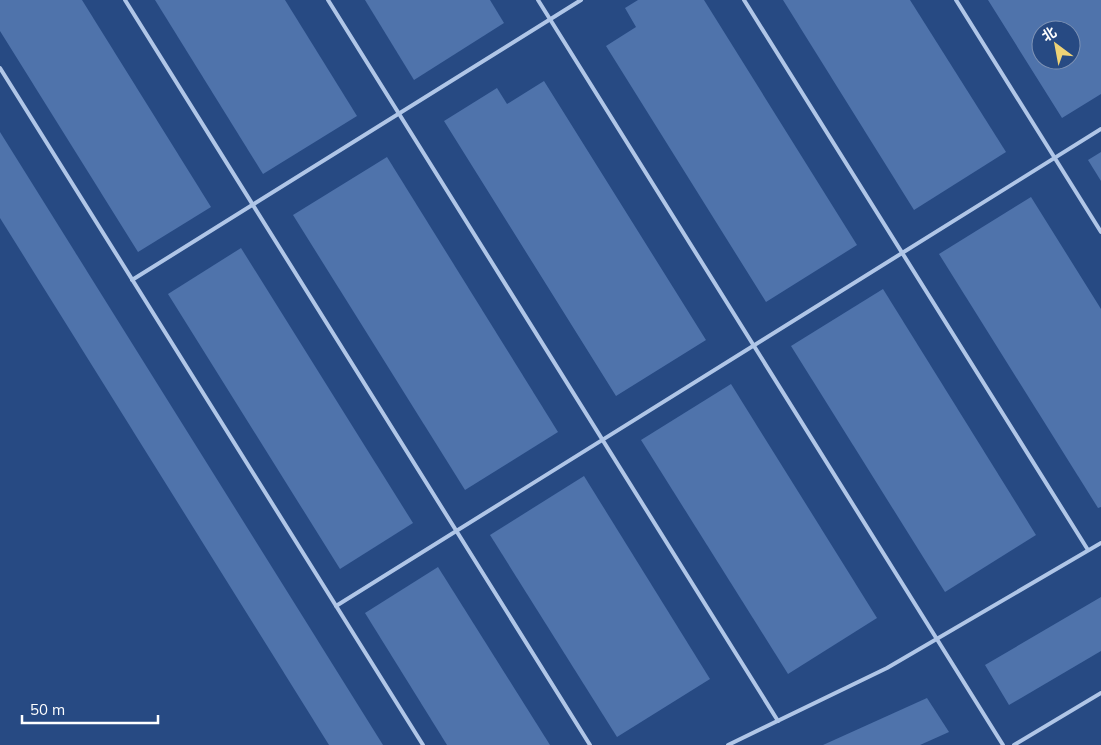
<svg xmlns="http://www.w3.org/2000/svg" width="1101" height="745" font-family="Mulish,'Noto Sans SC',sans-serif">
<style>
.building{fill:#4f73ab;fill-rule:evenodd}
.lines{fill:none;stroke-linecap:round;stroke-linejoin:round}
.lane{stroke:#b0c6e7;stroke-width:4}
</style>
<rect width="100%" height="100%" fill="#274a83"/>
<g class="building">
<polygon points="0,0 82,0 211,207 138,252 0,31"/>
<polygon points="155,0 285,0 357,116 263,174"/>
<polygon points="365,0 490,0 504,23 414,80"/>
<polygon points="638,0 704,0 857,245 766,302 606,46 636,27 625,8"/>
<polygon points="783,0 910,0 1006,152 914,210"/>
<path d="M 988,0 L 1101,0 L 1101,94 L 1062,118 ZM 1041,30 L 1071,30 L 1071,60 L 1041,60 Z"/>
<polygon points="544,81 706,340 616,396 444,121 497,88 507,104"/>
<polygon points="0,132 383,745 329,745 0,218"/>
<polygon points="1101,152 1101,181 1088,160"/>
<polygon points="387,157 558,432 465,490 293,215"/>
<polygon points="1031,197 1101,309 1101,507 1098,508 939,254"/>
<polygon points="241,248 413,523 340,569 168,294"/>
<polygon points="883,289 1036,535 945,592 791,346"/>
<polygon points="731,384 877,618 788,674 641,440"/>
<polygon points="584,476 710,679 617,737 490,535"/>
<polygon points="438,567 550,745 447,745 365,613"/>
<polygon points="1101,597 1101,651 1009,705 985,665"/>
<polygon points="927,698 949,732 920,745 823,745"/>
</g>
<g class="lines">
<g class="lane">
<polyline points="125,0 590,745"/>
<polyline points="328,0 778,721"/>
<polyline points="538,0 1003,745"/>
<polyline points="744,0 1088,550"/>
<polyline points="956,0 1101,232"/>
<polyline points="0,68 423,745"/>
<polyline points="132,280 581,0"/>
<polyline points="336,606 1101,129"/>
<polyline points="728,745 887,668 1101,543"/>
<polyline points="1014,745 1101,693"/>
</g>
</g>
<g transform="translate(1056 45) rotate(328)"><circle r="24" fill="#274a83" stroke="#7d92b5"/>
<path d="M0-4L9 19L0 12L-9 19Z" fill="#efd376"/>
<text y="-8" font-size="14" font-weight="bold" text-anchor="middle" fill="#ffffff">北</text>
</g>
<path d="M22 715v8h136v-8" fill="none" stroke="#ffffff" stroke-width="2.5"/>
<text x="30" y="715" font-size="15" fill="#ffffff" stroke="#274a83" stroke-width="4" paint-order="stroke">50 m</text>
</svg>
